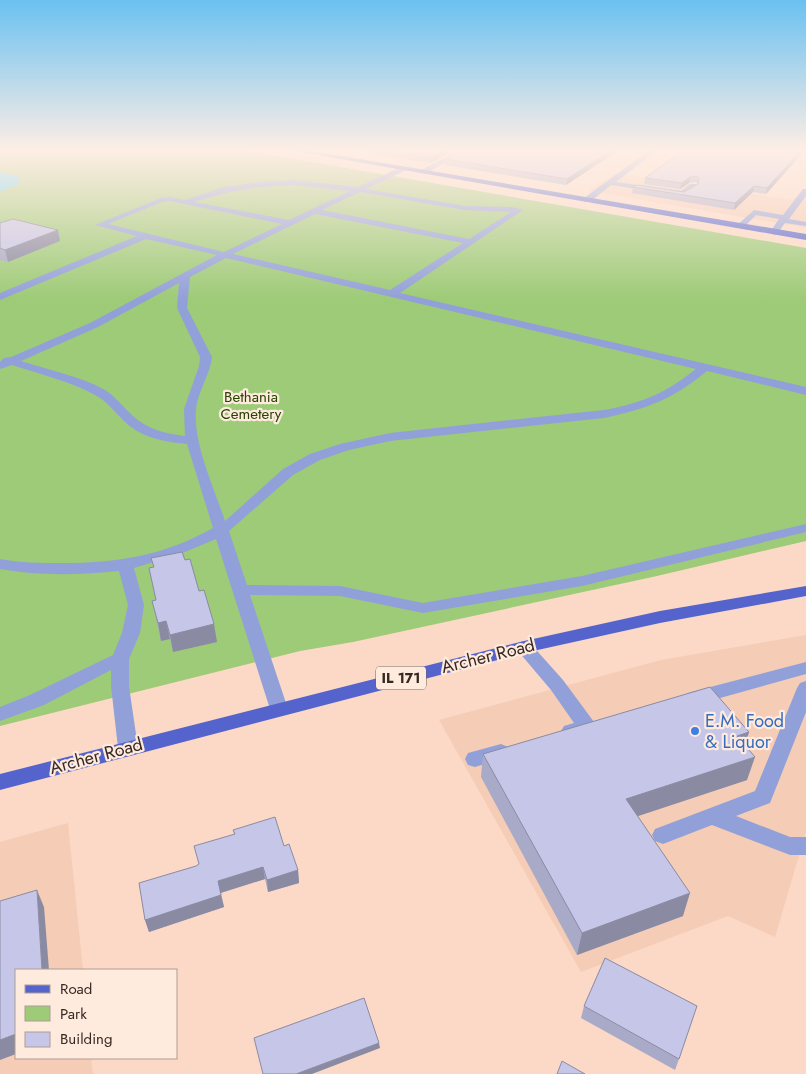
<svg xmlns="http://www.w3.org/2000/svg" width="806" height="1074" font-family="Jost,sans-serif">
<style>
.built{fill:#f5ccb5}
.green{fill:#9dcb77}
.water{fill:#4dd4ff}
.lines{fill:none;stroke-linecap:round;stroke-linejoin:round}
.minor{fill:#92a0d9;fill-rule:evenodd}
.major{fill:#5564cc;fill-rule:evenodd}
.wall{fill:#a9aac8}
.shaded-wall{fill:#8a8ba2}
.building{fill:#c5c6e8;stroke:#8a8ba2}
.shop-dot{fill:#3f7fe0;stroke:#ffeade;stroke-width:2}
.labels{text-anchor:middle;stroke-width:4.5;stroke-linejoin:round;paint-order:stroke}
.shield{fill:#ffeade;stroke:#72635a;stroke-width:1}
.shield-label{font-size:14px;font-weight:bold;fill:#362922}
.park-label{font-size:15px;fill:#264301;stroke:#ffeade}
.near-street-label{font-size:18px;fill:#362922;stroke:#ffeade}
.near-shop-label{font-size:18px;fill:#366cbe;stroke:#ffeade;text-anchor:start}
</style>
<rect width="100%" height="100%" fill="#fcd9c6"/>
<g class="built">
<polygon points="615,173 793,200 796,196 806,198 806,228 589,191"/>
<polygon points="806,635 806,832 775,937 728,916 581,972 439,720 661,660"/>
<polygon points="68,823 83,970 16,970 16,1058 91,1058 93,1074 0,1074 0,842"/>
</g>
<polygon class="green" points="0,149 237,149 806,248 806,541 657,576 353,642 300,651 0,726"/>
<polygon class="water" points="0,172 19,177 20,181 17,185 0,191"/>
<g class="lines">
<g class="minor">
<polygon points="460,149 469,149 425,174 418,172"/>
<polygon points="651,149 659,149 616,182 681,191 690,184 696,184 696,188 683,196 611,185 590,202 584,202 584,198"/>
<path d="M 401,167 L 404,167 L 404,171 L 366,189 L 465,206 L 512,207 L 523,210 L 400,293 L 806,387 L 806,395 L 707,371 C 671,400 649,408 604,418 L 390,441 L 349,450 L 320,460 L 293,475 L 229,531 L 247,585 L 340,586 L 423,603 L 582,576 L 806,524 L 806,532 L 582,586 L 423,613 L 340,596 L 250,595 L 288,709 L 286,714 L 279,716 L 272,714 L 270,709 L 216,539 L 180,554 L 134,568 L 144,605 L 140,633 L 129,659 L 129,686 L 138,748 L 135,753 L 128,756 L 121,753 L 118,748 L 111,686 L 111,670 L 44,705 L 0,721 L 0,707 L 30,695 L 113,655 L 122,633 L 128,605 L 119,571 C 80,575 38,576 0,569 L 0,559 C 20,563 41,563 61,563 C 118,563 163,556 213,528 L 187,444 C 164,442 139,437 123,420 C 114,411 107,401 95,395 C 70,381 39,374 12,365 L 0,369 L 0,362 L 4,358 L 11,357 L 90,323 L 217,255 L 146,239 L 0,300 L 0,293 L 137,236 L 95,225 L 161,198 L 170,197 L 185,200 L 224,187 L 259,182 L 293,180 L 358,187 ZM 293,185 L 350,191 L 289,220 L 194,202 C 227,191 258,186 293,185 ZM 360,192 L 465,210 L 511,212 L 469,239 L 322,210 ZM 170,201 L 282,224 L 224,252 L 108,224 L 162,202 ZM 315,214 L 463,243 L 390,290 L 233,254 ZM 226,258 L 696,369 C 666,393 642,403 604,410 L 390,433 L 340,444 L 310,454 L 283,469 L 225,521 C 214,487 193,444 196,409 C 198,391 210,375 212,357 L 187,308 L 190,277 ZM 179,283 L 177,308 L 200,357 L 199,366 L 184,409 L 185,436 C 166,434 147,429 133,416 C 123,407 116,397 105,390 C 80,376 48,370 21,361 L 98,327 Z"/>
<polygon points="803,189 806,189 806,196 789,219 806,222 806,226 785,223 777,234 774,235 770,232 779,219 756,215 743,228 736,226 754,210 783,215"/>
<polygon points="524,641 530,643 563,680 594,722 597,727 594,732 571,738 564,736 561,731 564,726 574,723 551,690 518,651 515,647 518,643"/>
<polygon points="806,662 806,674 695,705 688,703 686,698 688,693 695,691"/>
<polygon points="806,681 806,712 770,803 736,816 790,837 806,837 806,855 790,855 712,825 663,844 655,841 652,835 655,829 755,791 797,688 800,683"/>
<polygon points="501,744 508,747 511,752 508,757 475,767 468,765 465,759 468,753"/>
</g>
<g class="major">
<polygon points="283,149 300,149 806,234 806,240"/>
<polygon points="806,586 806,596 660,623 524,653 0,790 0,774 524,641 660,611"/>
</g>
</g>
<g class="wall">
<polygon points="350,149 456,149 431,163 372,154 372,153"/>
<polygon points="463,149 621,149 566,185 445,165 445,159"/>
<polygon points="806,149 766,194 753,192 734,210 632,193 633,187 684,192 698,184 696,182 689,183 680,189 644,184 645,178"/>
<polygon points="0,223 58,230 60,241 8,262 0,260"/>
<polygon points="185,560 199,591 217,642 173,652 170,639 161,641 152,601 156,600"/>
<polygon points="749,732 745,745 747,780 638,816 683,916 577,955 481,777 483,754"/>
<polygon points="233,830 284,846 298,870 299,883 268,892 265,879 221,893 224,907 149,932 145,920 234,834"/>
<polygon points="584,1006 679,1059 675,1070 581,1018"/>
</g>
<g class="shaded-wall">
<polygon points="446,149 456,149 431,163 431,157"/>
<polygon points="613,149 621,149 566,185 567,179"/>
<polygon points="802,149 806,149 766,194 767,188"/>
<polygon points="690,177 689,183 680,189 682,183"/>
<polygon points="754,186 753,192 734,210 735,203"/>
<polygon points="58,230 60,241 8,262 5,250"/>
<polygon points="166,621 170,639 161,641 158,623"/>
<polygon points="214,624 217,642 173,652 170,635"/>
<polygon points="749,732 742,755 737,736"/>
<polygon points="755,757 747,780 620,822 626,799"/>
<polygon points="263,867 265,879 220,893 218,881"/>
<polygon points="298,870 299,883 268,892 267,880"/>
<polygon points="37,890 44,907 49,970 42,970"/>
<polygon points="690,893 683,916 577,955 582,933"/>
<polygon points="221,895 224,907 149,932 145,920"/>
<polygon points="16,1034 16,1054 0,1060 0,1040"/>
<polygon points="379,1043 380,1048 312,1074 296,1074"/>
</g>
<g class="building">
<polygon points="375,149 446,149 431,157"/>
<polygon points="463,149 613,149 567,179 445,159"/>
<polygon points="685,149 802,149 767,188 754,186 735,203 633,187 637,185 684,192 698,184 699,178 697,176 690,177 682,183 645,178"/>
<polygon points="13,219 58,230 5,250 0,248 0,223"/>
<polygon points="182,552 185,560 190,559 199,591 204,590 214,624 170,635 166,621 158,623 152,601 156,600 149,568 154,567 151,558"/>
<polygon points="710,687 749,732 737,736 755,757 626,799 690,893 582,933 483,754"/>
<polygon points="275,817 284,846 289,844 298,870 267,880 263,867 218,881 221,895 145,920 139,883 196,866 199,864 194,846 235,834 233,830"/>
<polygon points="37,890 42,970 16,970 16,1034 0,1040 0,901"/>
<polygon points="605,958 697,1006 679,1059 584,1006"/>
<polygon points="364,998 379,1043 296,1074 263,1074 254,1038"/>
<polygon points="562,1061 585,1074 557,1074"/>
</g>
<linearGradient id="sky" x2="0" y2="1"><stop stop-color="#6ac1f1"/><stop offset="0.5" stop-color="#feeee5"/><stop offset="1" stop-color="#feeee5" stop-opacity="0"/></linearGradient>
<rect width="806" height="300" fill="url(#sky)"/>
<circle class="shop-dot" cx="695" cy="731" r="5"/>
<g class="labels">
<rect class="shield" x="376" y="666.5" width="50" height="23" rx="4"/>
<g class="shield-label">
<text x="401" y="683">IL 171</text>
</g>
<g class="park-label">
<text x="251" y="402">Bethania<tspan x="251" dy="17">Cemetery</tspan></text>
</g>
<g class="near-street-label">
<text transform="translate(488 656) rotate(-14)" y="6">Archer Road</text>
<text transform="translate(96 756) rotate(-15)" y="6">Archer Road</text>
</g>
<g class="near-shop-label">
<text x="705" y="727">E.M. Food<tspan x="705" dy="21">&amp; Liquor</tspan></text>
</g>
</g>
<rect x="15" y="969" width="162" height="90" fill="#ffeade" stroke="#af9d93"/>
<rect x="25" y="985" width="25" height="8" fill="#5564cc" stroke="#af9d93"/>
<text x="60" y="994" font-size="15" fill="#362922">Road</text>
<rect x="25" y="1006" width="25" height="15" fill="#9dcb77" stroke="#af9d93"/>
<text x="60" y="1019" font-size="15" fill="#362922">Park</text>
<rect x="25" y="1032" width="25" height="15" fill="#c5c6e8" stroke="#af9d93"/>
<text x="60" y="1044" font-size="15" fill="#362922">Building</text>
</svg>
